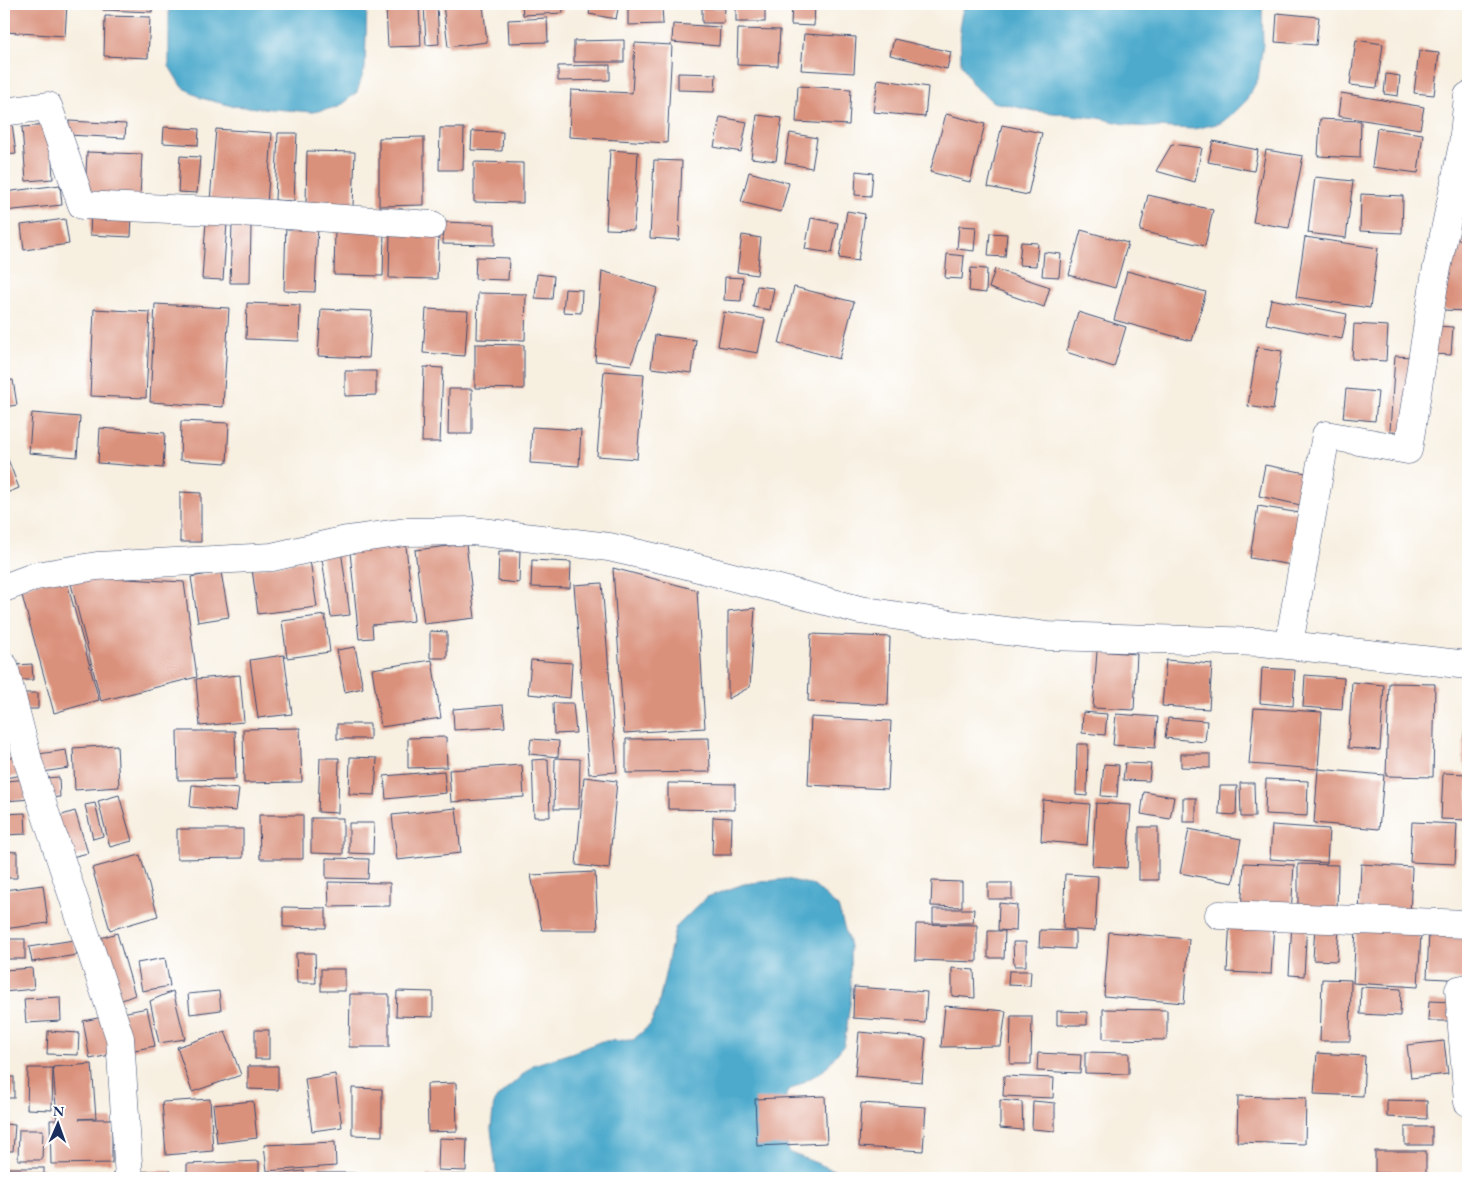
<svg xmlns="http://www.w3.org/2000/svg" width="1472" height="1182" font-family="'EB Garamond',serif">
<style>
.water{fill:#4eaacc;stroke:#346c95}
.building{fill:#da917b}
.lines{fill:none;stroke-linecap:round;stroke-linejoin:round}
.street-casing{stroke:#3c4c72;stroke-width:29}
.street{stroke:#fff;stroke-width:28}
</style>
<rect width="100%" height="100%" fill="#fff"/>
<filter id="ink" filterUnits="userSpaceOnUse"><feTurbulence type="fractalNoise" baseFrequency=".02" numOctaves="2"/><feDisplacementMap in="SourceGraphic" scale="10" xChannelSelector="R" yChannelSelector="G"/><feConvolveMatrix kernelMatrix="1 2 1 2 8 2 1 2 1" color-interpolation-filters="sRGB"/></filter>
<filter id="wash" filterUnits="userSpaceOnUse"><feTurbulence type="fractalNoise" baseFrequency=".0096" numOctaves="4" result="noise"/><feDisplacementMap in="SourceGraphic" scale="20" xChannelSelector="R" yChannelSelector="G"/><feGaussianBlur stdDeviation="1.12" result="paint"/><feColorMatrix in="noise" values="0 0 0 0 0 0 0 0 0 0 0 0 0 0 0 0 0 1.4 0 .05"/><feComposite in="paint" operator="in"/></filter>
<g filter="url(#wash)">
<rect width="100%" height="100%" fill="#f7efe0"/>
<g class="water">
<polygon points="169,4 367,4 365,68 357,92 338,107 313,112 232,106 201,98 181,86 169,66"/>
<polygon points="964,4 1262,4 1263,44 1258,79 1246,101 1237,110 1221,123 1194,129 1134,126 1098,118 1035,111 993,102 973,85 961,63 960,22"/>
<polygon points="786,879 813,885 838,907 850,946 851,998 844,1045 824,1070 787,1092 779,1120 789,1152 846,1175 963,1178 497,1178 491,1129 494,1101 533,1065 571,1053 602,1041 633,1040 650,1025 658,1007 675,928 707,897 744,884"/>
</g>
<g id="blocks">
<g class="building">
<polygon points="7,4 67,4 65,36 5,32"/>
<polygon points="103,4 152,4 152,12 103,10"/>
<polygon points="424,4 437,4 439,44 426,45"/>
<polygon points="443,4 483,4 487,42 448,47"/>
<polygon points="522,4 562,4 563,13 523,15"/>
<polygon points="591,4 619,4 616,19 589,14"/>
<polygon points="628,4 662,4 663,24 628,25"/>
<rect x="736" y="4" width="29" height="18"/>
<polygon points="792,4 815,4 814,26 791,25"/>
<polygon points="419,7 421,46 388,47 386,8"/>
<polygon points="702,8 725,8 724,23 702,23"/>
<polygon points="1277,13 1319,17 1316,45 1275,42"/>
<polygon points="105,16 150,17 148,58 104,56"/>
<polygon points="547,18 548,42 509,43 508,20"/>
<polygon points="673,24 720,27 719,46 672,42"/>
<polygon points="738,29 780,30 778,66 737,65"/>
<polygon points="804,34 856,37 854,73 801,70"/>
<polygon points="894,39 951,52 947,69 890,55"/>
<polygon points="624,40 624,62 574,62 574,41"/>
<polygon points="1356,40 1383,44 1377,88 1350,85"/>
<polygon points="635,43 672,45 667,143 569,137 571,90 632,93"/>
<polygon points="1419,51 1439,53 1434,95 1414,93"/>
<polygon points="610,65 610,80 558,81 558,66"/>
<polygon points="678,73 716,74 715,91 678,90"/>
<polygon points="1386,74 1400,76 1398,96 1384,94"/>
<polygon points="878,79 928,87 925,117 873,112"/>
<polygon points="798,86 851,89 849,125 796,122"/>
<polygon points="1341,93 1424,107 1420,129 1338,116"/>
<polygon points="946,114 985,124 970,182 930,172"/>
<polygon points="11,115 16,154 4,155 4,116"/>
<polygon points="757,115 782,118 776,161 751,158"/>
<polygon points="720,117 747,122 741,152 714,147"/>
<polygon points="1320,119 1361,121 1360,158 1318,156"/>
<polygon points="69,121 126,124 125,138 68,135"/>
<polygon points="50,125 53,179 26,181 22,127"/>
<polygon points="1002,125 1042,133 1028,195 988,187"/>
<polygon points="164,127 199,129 198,145 163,143"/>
<polygon points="440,128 464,128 463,170 439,170"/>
<polygon points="1377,128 1423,134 1418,173 1372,167"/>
<polygon points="216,129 272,133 267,205 210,201"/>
<polygon points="472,131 503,132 502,151 471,150"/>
<polygon points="278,133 297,133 294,201 275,200"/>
<polygon points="790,133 817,138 812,168 785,163"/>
<polygon points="424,137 424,205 379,206 379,138"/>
<polygon points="1213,141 1258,150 1254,171 1208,162"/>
<polygon points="1172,144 1202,148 1195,182 1156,171"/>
<polygon points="610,150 638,152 634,230 606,229"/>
<polygon points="1266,150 1303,156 1289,228 1253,222"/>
<polygon points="307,151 355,152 353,206 306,204"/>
<polygon points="87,152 142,154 140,198 85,196"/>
<polygon points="180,156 200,157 197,193 178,192"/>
<polygon points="654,160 682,161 679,240 650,238"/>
<polygon points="474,162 523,163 523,203 474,202"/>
<polygon points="856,171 873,173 871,196 855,195"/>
<polygon points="749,172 789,183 781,212 741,202"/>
<polygon points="1315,177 1353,181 1346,238 1308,233"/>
<polygon points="60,185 62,205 4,211 4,192"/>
<polygon points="1361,194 1403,196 1402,233 1360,231"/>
<polygon points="1148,195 1213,210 1205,246 1140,231"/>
<polygon points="1462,199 1468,200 1468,229 1461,228"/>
<polygon points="91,210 132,212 131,237 90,235"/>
<polygon points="847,211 865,214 858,261 839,258"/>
<polygon points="811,218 838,223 832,253 805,249"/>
<polygon points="65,219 69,244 24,250 21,225"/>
<polygon points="206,221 227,223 223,280 202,279"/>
<polygon points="444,222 495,224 495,245 443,244"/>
<polygon points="232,224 251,225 250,283 230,283"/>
<polygon points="286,224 318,225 315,292 284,291"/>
<polygon points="959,226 976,227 974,251 957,249"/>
<polygon points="335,229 384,230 383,276 334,275"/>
<polygon points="1081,230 1128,243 1115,288 1069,275"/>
<polygon points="390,232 439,233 437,279 389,278"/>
<polygon points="990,233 1007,234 1005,257 988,256"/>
<polygon points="742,235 761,238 757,275 737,272"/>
<polygon points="1305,237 1378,248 1370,308 1296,297"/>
<polygon points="1445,239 1468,240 1468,311 1443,310"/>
<polygon points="1021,242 1038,243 1036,266 1019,265"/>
<polygon points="1044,252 1061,254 1059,277 1042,276"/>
<polygon points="947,254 964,256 962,279 945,278"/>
<polygon points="476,257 509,258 508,280 475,279"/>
<polygon points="971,268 987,269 986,293 969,291"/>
<polygon points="995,269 1050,287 1044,307 989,288"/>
<polygon points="602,271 658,288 631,365 595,361"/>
<polygon points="1127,271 1206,292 1192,341 1114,320"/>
<polygon points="537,274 554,276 552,299 535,298"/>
<polygon points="725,277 743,278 741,301 724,300"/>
<polygon points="757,286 774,288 770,310 753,307"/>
<polygon points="794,287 854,302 839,359 779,343"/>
<polygon points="565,289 582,290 581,313 563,312"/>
<polygon points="478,293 526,294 525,340 477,339"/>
<polygon points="1271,299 1347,314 1342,339 1266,324"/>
<polygon points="247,303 300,305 299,341 246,339"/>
<polygon points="155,304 229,308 223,407 150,402"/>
<polygon points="94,309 150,312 146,398 90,396"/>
<polygon points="321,309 372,311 369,358 318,356"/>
<polygon points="426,309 468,311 465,356 423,353"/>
<polygon points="724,312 765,319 758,353 718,346"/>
<polygon points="1078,312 1126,327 1114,367 1066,352"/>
<polygon points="1354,324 1388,326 1386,361 1352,359"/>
<polygon points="1434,326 1453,327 1451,355 1433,354"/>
<polygon points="655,335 696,340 692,373 651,368"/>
<polygon points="475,344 524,345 524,389 475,388"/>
<polygon points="1257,347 1282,351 1273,410 1248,406"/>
<polygon points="1395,356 1412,357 1407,432 1390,431"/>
<polygon points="424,367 443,368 440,442 422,442"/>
<polygon points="345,371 376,371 376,395 345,396"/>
<polygon points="604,371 644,374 637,459 597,456"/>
<polygon points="13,380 17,405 4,407 4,381"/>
<polygon points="449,389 472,389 472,434 448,434"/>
<polygon points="1346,389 1378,392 1375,421 1343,418"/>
<polygon points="32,413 80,417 77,457 29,453"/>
<polygon points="181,421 229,423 227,463 180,460"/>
<polygon points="532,427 581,430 579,466 530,463"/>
<polygon points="100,428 165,433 163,468 98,463"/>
<polygon points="4,449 19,488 4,494"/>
<polygon points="1265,465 1311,474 1305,506 1259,496"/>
<polygon points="180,492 201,493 201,542 180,542"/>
<polygon points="1258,506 1300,513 1292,565 1250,558"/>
<polygon points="466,544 475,618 424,624 415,550"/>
<polygon points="406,546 414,621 372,625 373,638 359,639 350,552"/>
<polygon points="341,550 350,615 331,617 321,553"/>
<polygon points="499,551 520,551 519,583 498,581"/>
<polygon points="310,560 317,607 258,614 252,569"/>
<polygon points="532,560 571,562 570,588 531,587"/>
<polygon points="613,568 697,590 705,728 624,733"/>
<polygon points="221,572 229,617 198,622 191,577"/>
<polygon points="65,575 99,700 54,713 20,588"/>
<polygon points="69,576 184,582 197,677 101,701"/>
<polygon points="602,583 617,772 589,774 574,585"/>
<polygon points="755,608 750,687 728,699 728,611"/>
<polygon points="325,615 330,652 287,658 282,621"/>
<polygon points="430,631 447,632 447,658 430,658"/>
<polygon points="811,634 890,637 888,705 808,701"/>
<polygon points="355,647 363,688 345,692 337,650"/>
<polygon points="1097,651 1137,654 1134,710 1093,708"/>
<polygon points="284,655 292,714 258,718 250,660"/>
<polygon points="432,660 441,718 381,727 372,669"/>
<polygon points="531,660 572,663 570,698 528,694"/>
<polygon points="1166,660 1212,664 1209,709 1162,706"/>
<polygon points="32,664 33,680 15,680 15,665"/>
<polygon points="1262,668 1295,670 1293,706 1260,703"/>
<polygon points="240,675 244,722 200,726 196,679"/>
<polygon points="1305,675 1344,678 1342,710 1303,707"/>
<polygon points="1352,682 1384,685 1380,750 1348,748"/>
<polygon points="1389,683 1435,684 1433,777 1386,776"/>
<polygon points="1466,691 1468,691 1468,765 1463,764"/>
<polygon points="20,693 38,693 38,709 21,709"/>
<polygon points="553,703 573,703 576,733 554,734"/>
<polygon points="503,705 505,727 454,730 453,709"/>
<polygon points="1254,708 1322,712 1318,769 1249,764"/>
<polygon points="1083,712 1107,714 1105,735 1082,733"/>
<polygon points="1116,714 1158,717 1155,748 1113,745"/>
<polygon points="811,717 891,721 888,789 808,785"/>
<polygon points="1168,718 1207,721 1205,742 1165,738"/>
<rect x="337" y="724" width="33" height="15"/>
<polygon points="300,728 302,782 244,783 243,729"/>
<polygon points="177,731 235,731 236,779 178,780"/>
<polygon points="446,737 447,767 408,768 408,738"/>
<polygon points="709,738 710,772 626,773 626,739"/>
<polygon points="531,739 559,741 558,757 529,754"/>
<polygon points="1077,744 1088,744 1087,796 1076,795"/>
<polygon points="117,745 119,787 75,790 73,748"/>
<polygon points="66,750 69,768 4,778 4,759"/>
<polygon points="1181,754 1210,754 1210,768 1181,767"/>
<polygon points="350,757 377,758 375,795 349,794"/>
<polygon points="320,758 339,758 338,813 318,812"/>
<polygon points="555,758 580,759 579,809 554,809"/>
<polygon points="548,759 550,817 534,817 532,760"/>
<polygon points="1125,763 1151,764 1149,781 1123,780"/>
<polygon points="1104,764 1119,765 1117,797 1101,796"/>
<polygon points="522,765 524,797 451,802 449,770"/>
<polygon points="1318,769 1384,775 1379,829 1314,823"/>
<polygon points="444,771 446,793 386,799 384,776"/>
<polygon points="1443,773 1468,774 1468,820 1441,819"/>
<polygon points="59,777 60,797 4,801 4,781"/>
<polygon points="584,777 617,781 609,869 576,865"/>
<polygon points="1266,779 1308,781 1307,816 1265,814"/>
<polygon points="668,783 735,784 735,810 668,809"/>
<polygon points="1240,783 1254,783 1255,817 1241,817"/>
<polygon points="192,785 239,789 236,811 190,807"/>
<polygon points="1220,786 1237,786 1236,815 1219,814"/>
<polygon points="1144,792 1174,797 1170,819 1141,814"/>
<polygon points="119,795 132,841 110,847 98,801"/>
<rect x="1183" y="798" width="13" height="24"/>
<polygon points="1043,800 1090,804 1087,845 1041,841"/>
<polygon points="95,803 103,836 93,839 85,805"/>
<polygon points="1096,803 1131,805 1127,868 1092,866"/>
<polygon points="456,808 461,853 397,860 392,815"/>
<polygon points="75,811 88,853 68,858 56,817"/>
<polygon points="25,813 26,834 4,835 4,814"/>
<polygon points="259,815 303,815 303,859 260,859"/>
<polygon points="713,817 732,818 731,855 712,855"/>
<polygon points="311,818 343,818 343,854 311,853"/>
<polygon points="1412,822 1457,824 1455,864 1410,862"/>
<polygon points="349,823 374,823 373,854 349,853"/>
<polygon points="1272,825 1329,829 1327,863 1270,859"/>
<rect x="1139" y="827" width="19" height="53"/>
<polygon points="177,829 243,829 243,858 177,859"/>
<polygon points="1189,829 1241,839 1233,883 1180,873"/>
<polygon points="4,851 17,852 17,878 4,878"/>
<polygon points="140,855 158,916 110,930 92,868"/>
<polygon points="326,858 369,859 368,879 326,878"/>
<polygon points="1244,863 1294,865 1291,915 1241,912"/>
<polygon points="1298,864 1338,865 1337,914 1298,914"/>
<polygon points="1361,864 1412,867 1410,917 1359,915"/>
<polygon points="595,872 598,930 542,930 531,875"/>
<polygon points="1065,874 1098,876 1095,931 1063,929"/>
<polygon points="932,881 962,882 962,907 931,906"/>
<polygon points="328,882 390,883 390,906 329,907"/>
<rect x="988" y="883" width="24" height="16"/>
<polygon points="43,885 48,923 4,929 4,890"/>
<polygon points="999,903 1017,905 1016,931 998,930"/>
<polygon points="283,907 326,908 326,928 283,927"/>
<polygon points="933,909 974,909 973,923 933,923"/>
<polygon points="1230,919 1274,922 1271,974 1227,972"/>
<polygon points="1292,922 1307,923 1304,976 1289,975"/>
<polygon points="916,924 977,925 977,962 915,960"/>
<polygon points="1315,925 1339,926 1337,961 1313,960"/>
<polygon points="1356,929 1421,933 1418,987 1353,983"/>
<polygon points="1040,930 1075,931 1075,949 1039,947"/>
<polygon points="1429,930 1468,932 1468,980 1427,978"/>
<polygon points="988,931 1005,931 1004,958 988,958"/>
<polygon points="1109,932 1189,939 1184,1003 1104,996"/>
<polygon points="117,933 135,995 99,1009 81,944"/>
<rect x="4" y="939" width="21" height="20"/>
<polygon points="74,940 77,955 32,962 29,947"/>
<polygon points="1013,942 1026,942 1026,966 1014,966"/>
<polygon points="296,953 315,953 316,983 297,983"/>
<polygon points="165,958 170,986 142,991 137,963"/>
<polygon points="32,968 34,989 4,992 4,970"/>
<polygon points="952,968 974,970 975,998 952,996"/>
<rect x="321" y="969" width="24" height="22"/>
<polygon points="1009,971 1031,971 1030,986 1008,985"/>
<polygon points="1322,979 1351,980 1350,1041 1320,1041"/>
<polygon points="854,987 927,992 925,1023 853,1018"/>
<polygon points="1361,987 1401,989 1400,1016 1360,1014"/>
<polygon points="173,991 185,1039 159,1043 150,1001"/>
<polygon points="219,991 221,1010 190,1014 188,994"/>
<polygon points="397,991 433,992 433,1017 396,1016"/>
<polygon points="350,994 389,994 389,1047 349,1047"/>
<polygon points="60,997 61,1021 26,1023 24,999"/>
<polygon points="1429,1001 1455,1002 1454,1021 1428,1021"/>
<polygon points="945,1006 1006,1011 1001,1046 941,1047"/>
<polygon points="147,1008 155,1046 90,1059 83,1021"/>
<polygon points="1103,1009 1167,1010 1167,1040 1103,1039"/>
<polygon points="1057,1011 1087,1012 1087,1025 1057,1025"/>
<polygon points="1011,1016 1032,1016 1031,1064 1010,1064"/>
<rect x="255" y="1030" width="14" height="29"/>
<polygon points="48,1031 79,1033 78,1055 47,1054"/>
<polygon points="225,1031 241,1075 192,1092 177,1047"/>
<polygon points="859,1032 926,1038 922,1082 855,1076"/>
<polygon points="1444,1041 1448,1074 1411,1078 1407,1045"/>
<polygon points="1085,1052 1129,1053 1129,1074 1085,1073"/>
<polygon points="1038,1053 1081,1055 1080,1073 1037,1071"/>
<polygon points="1317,1053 1365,1056 1363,1096 1314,1094"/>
<polygon points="92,1064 96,1118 79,1119 112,1119 112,1163 51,1164 50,1120 57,1120 53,1067"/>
<polygon points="248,1066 278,1066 278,1090 248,1089"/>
<polygon points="28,1068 53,1068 52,1110 27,1109"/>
<polygon points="335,1074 342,1127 312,1131 305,1079"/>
<polygon points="1004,1076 1054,1078 1053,1098 1003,1096"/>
<rect x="4" y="1077" width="10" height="21"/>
<polygon points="456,1083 457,1131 428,1132 427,1084"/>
<polygon points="352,1088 382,1089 382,1136 352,1135"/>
<polygon points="825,1096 827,1143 757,1146 755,1099"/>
<polygon points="1238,1096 1306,1098 1305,1144 1237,1142"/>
<polygon points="210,1099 213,1151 166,1155 162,1102"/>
<polygon points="1000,1100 1022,1102 1023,1130 1000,1128"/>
<polygon points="1387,1100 1427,1101 1427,1119 1387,1117"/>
<polygon points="253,1101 257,1138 217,1143 213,1105"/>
<polygon points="1033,1101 1055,1103 1055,1131 1032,1129"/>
<polygon points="861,1103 926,1107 923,1151 859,1147"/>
<polygon points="4,1124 15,1125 13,1151 4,1151"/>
<rect x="1405" y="1127" width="27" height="18"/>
<polygon points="19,1130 43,1130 42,1160 18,1160"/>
<polygon points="439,1138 467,1139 466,1171 438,1170"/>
<polygon points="335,1142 336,1166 267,1171 264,1145"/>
<rect x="1375" y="1151" width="51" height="22"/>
<polygon points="259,1161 259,1178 187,1178 187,1164"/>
<rect x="4" y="1168" width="40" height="10"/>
<polygon points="171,1171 171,1178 114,1178 114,1172"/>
<polygon points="304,1171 305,1178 274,1178 274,1174"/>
<rect x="317" y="1173" width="37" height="5"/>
<rect x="427" y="1175" width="39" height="3"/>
</g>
</g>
</g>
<g filter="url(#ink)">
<use href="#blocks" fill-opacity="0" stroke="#3c4c72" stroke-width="1"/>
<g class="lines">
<defs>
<g id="street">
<polyline points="4,112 48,106 82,205 257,213 432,225"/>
<polyline points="4,588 36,576 97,566 272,557 347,540 406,532 473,531 609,547 679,563 860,610 957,625 1047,636 1261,642 1468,665"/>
<polyline points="1289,644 1326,435 1408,450 1435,278 1463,144 1468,96"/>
<polyline points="4,666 29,764 120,1038 129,1178"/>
<polyline points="1219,915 1468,924"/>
<polyline points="1468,988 1459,990 1468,1102"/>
</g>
</defs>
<use href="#street" class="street-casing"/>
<use href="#street" class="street"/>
</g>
</g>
<rect width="1472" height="1182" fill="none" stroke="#fff" stroke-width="20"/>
<g transform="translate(58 1124) rotate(2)" stroke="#ffffff" stroke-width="4" paint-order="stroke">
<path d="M0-4L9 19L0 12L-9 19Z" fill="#1b2f5e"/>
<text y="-8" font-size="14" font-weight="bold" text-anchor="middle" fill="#1b2f5e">N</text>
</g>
</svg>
